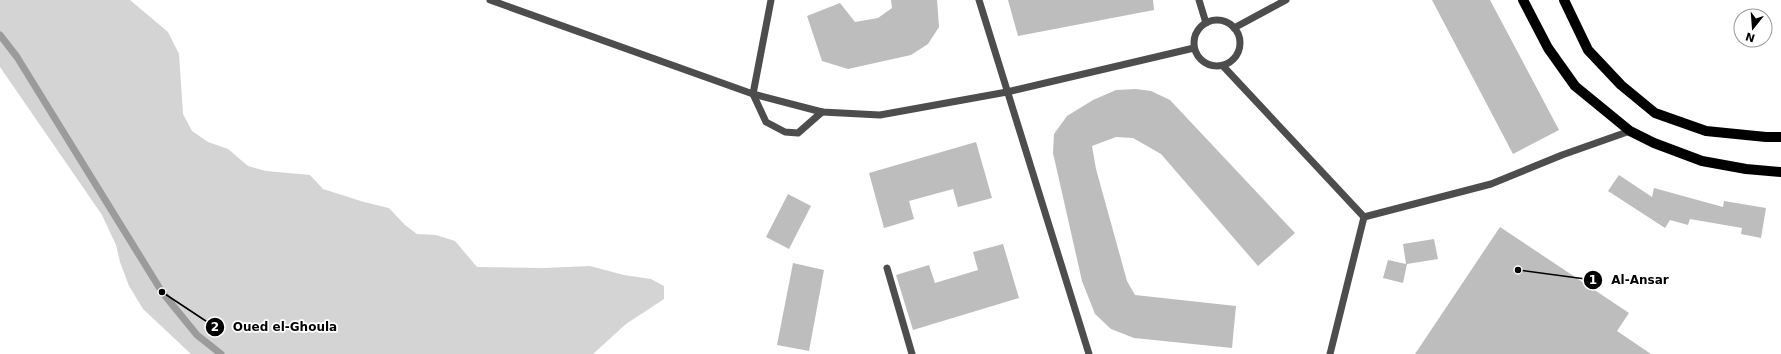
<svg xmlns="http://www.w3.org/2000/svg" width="1781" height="354" font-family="'DejaVu Sans',sans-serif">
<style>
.green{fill:#d4d4d4}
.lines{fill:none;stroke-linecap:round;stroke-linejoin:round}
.stream{stroke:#9b9b9b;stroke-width:7}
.building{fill:#bdbdbd}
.minor{stroke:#4d4d4d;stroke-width:7}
.major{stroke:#000;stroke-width:10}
.leader{fill:none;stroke:#000;stroke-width:1.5}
.callout-dot{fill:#000;stroke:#fff;stroke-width:1.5}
.mark-label{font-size:12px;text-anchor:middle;font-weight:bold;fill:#fff}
.callout-label{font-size:12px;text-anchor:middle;font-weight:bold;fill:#000;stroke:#fff;stroke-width:3.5;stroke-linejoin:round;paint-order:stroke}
</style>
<rect width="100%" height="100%" fill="#fff"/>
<polygon class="green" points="0,0 130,0 168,32 179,54 183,114 192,131 208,142 228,149 248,166 266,171 310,175 323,189 364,202 389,208 405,225 417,234 436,235 455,241 477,267 544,268 590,266 624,275 651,279 664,286 664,299 626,324 593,354 191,354 143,309 129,286 120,262 116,245 102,215 0,67"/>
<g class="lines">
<polyline class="stream" points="0,35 17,57 162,292 197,335 221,354"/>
</g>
<g class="building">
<polygon points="891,0 937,0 939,27 928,44 911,55 848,69 822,61 807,16 840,3 855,22 878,18 892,8"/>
<polygon points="1008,0 1153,0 1154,10 1018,36"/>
<polygon points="1432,0 1490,0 1559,130 1513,154"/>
<polygon points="1136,89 1151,91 1170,100 1295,233 1258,266 1161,154 1133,138 1116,137 1092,146 1096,169 1127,281 1135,295 1236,306 1232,348 1134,338 1111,329 1095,314 1082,281 1053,153 1054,134 1067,116 1093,100 1116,90"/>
<polygon points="976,142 992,198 958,207 953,189 909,201 914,219 884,228 869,173"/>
<polygon points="1619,175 1652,197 1654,188 1723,207 1724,201 1766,208 1761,238 1741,234 1742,228 1690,219 1688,225 1670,220 1665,228 1608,191"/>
<polygon points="788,194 811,206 789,249 766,237"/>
<polygon points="1500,227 1629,313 1617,331 1651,354 1415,354"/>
<polygon points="1434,239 1438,259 1407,264 1403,283 1383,278 1388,260 1406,264 1403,244"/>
<polygon points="1003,244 1019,298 913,330 896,275 929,265 935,283 978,270 973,252"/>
<polygon points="793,263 824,270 809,351 777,345"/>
</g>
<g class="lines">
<g class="minor">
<polyline points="490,0 753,94 822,112 880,115 1007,92 1194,48"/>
<polyline points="771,0 753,94 766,122 785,132 798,133 822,112"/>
<polyline points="979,0 1089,354"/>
<polyline points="1199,0 1206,23"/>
<circle cx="1217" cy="43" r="23"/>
<polyline points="1234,28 1286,0"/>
<polyline points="1223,66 1364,217"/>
<polyline points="1364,217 1491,184 1562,155 1630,131"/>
<polyline points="887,268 912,354"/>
<polyline points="1330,354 1364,217"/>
</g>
<g class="major">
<polyline points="1523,0 1548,48 1575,86 1630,131 1654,143 1702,161 1746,169 1781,172"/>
<polyline points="1564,0 1588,50 1621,85 1655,113 1706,131 1766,137 1781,137"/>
</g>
</g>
<path class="leader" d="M1518 270L1593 280M162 292L215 327"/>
<g class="callout-dot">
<circle cx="1518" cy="270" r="4"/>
<circle cx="162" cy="292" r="4"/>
<circle cx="1593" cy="280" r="10"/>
<circle cx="215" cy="327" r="10"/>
</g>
<g class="mark-label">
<text x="1593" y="284">1</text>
<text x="215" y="331">2</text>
</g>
<g class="callout-label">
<text x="1640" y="284">Al-Ansar</text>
<text x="285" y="331">Oued el-Ghoula</text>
</g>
<g transform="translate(1753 28) rotate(197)"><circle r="19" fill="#ffffff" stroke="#999999"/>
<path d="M0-3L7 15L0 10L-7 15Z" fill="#000000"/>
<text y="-6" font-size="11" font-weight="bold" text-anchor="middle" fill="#000000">N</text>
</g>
</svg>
